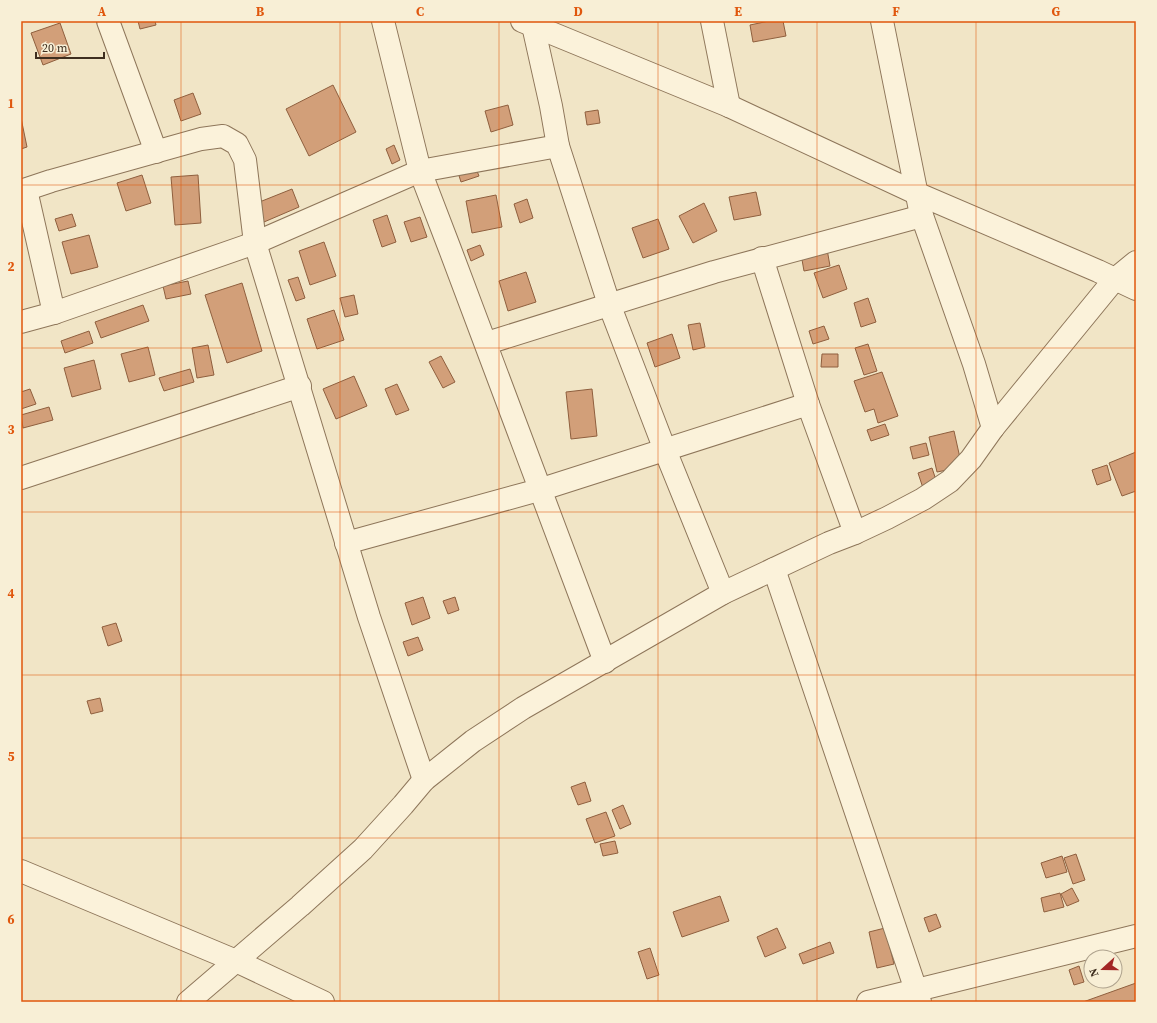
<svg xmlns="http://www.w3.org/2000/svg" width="1157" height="1023" font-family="'Source Serif 4',serif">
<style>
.building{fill:#d29f79;stroke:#8f5f3e}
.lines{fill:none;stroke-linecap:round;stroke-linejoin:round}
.street-casing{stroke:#8e765a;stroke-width:24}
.street{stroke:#fbf2da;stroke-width:22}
.grid{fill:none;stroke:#e0570d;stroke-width:1;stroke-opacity:0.55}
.neatline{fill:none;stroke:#e0570d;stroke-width:1.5}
.grid-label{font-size:13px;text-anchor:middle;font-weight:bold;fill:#e0570d}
</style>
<rect width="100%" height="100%" fill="#f1e5c6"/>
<g class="building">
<polygon points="138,21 155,21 156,25 140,29"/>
<polygon points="769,21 783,21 786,36 753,42 750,25"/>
<polygon points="60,23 71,54 43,65 31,33"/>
<polygon points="333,85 356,132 309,156 286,109"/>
<polygon points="193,93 201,114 181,121 174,100"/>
<polygon points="508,105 513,125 491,132 485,111"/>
<polygon points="598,110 600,123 587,125 585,112"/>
<polygon points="21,118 27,147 21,149"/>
<polygon points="394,145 400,160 392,164 386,149"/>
<polygon points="473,161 479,176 461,182 456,166"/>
<polygon points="142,175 151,203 126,211 117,183"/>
<polygon points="198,175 201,223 175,225 171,177"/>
<polygon points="292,189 299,207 264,222 257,203"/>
<polygon points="756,192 761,215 734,220 729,197"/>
<polygon points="496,195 502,227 472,233 466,201"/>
<polygon points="527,199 533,218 520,223 514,204"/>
<polygon points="704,203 717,231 693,243 679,216"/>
<polygon points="72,214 76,226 59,231 55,219"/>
<polygon points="387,215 396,242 382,247 373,220"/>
<polygon points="420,217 427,237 411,242 404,222"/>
<polygon points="658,219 669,249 643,258 632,228"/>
<polygon points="89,235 98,267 71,274 62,242"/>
<polygon points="324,242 336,276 310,285 299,251"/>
<polygon points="480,245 484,255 471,261 467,250"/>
<polygon points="827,249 830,266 804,271 801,254"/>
<polygon points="839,265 847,289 823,298 814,273"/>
<polygon points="526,272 536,302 508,311 499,281"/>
<polygon points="298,277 305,298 296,301 288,280"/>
<polygon points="188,281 191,294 166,299 163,286"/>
<polygon points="242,283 262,351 227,363 205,295"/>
<polygon points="354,295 358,314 345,317 340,298"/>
<polygon points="868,298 876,322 861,327 854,303"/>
<polygon points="143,305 149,321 101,338 95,322"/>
<polygon points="334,310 344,340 317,349 307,319"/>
<polygon points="700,323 705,347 693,350 688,325"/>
<polygon points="824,326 829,339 813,344 809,331"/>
<polygon points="89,331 93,343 65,353 61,341"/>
<polygon points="672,334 680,358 655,367 647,343"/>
<polygon points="868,344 877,371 864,375 855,348"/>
<polygon points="208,345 214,375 197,378 192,348"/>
<polygon points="148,347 155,375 129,382 121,354"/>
<polygon points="822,354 838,354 838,367 821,367"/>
<polygon points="441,356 455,382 443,388 429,362"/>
<polygon points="94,360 101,389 72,397 64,368"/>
<polygon points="190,369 194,382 164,391 159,378"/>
<polygon points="882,372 898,416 878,423 874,409 865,412 854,381"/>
<polygon points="354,376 367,406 336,419 323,389"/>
<polygon points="397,384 409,410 396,415 385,389"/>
<polygon points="30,389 36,404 21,409 21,392"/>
<polygon points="592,389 597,436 571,439 566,392"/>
<polygon points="49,407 53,420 23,428 21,415"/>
<polygon points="885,424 889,435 871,441 867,430"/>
<polygon points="954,431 962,467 937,472 929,437"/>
<polygon points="926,443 929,455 913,459 910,447"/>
<polygon points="1136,452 1136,491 1122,496 1109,463"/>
<polygon points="1107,465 1111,480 1097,485 1092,470"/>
<polygon points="932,468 937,483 923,488 918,473"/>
<polygon points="423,597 430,618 412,625 405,603"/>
<polygon points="455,597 459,610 448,614 443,601"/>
<polygon points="116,623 122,641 108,646 102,627"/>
<polygon points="418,637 423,650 408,656 403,642"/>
<polygon points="100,698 103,711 91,714 87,701"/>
<polygon points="585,782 591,801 578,805 571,787"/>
<polygon points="623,805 631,824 620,829 612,810"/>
<polygon points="606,812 615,836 595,843 586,819"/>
<polygon points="615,841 618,853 603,856 600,844"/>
<polygon points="1076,854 1085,880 1073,884 1064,858"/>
<polygon points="1062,856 1067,872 1046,878 1041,863"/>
<polygon points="1072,888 1079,901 1067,906 1061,894"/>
<polygon points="1060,893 1064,907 1044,912 1041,898"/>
<polygon points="720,896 729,921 682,937 673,912"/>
<polygon points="936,914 941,927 929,932 924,918"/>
<polygon points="777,928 786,948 765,957 757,937"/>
<polygon points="885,928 894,964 877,968 869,932"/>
<polygon points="830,942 834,953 803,964 799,954"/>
<polygon points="650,948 659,975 647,979 638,952"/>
<polygon points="1079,966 1084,982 1074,985 1069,970"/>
<polygon points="1136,983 1136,1002 1083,1002"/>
</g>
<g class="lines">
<defs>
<g id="street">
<polyline points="108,21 156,152"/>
<polyline points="383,21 420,171 558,146"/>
<polyline points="522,21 729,106 916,193 1098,271 1136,289"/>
<polyline points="532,21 551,106 558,146 609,304 665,450 723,593"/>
<polyline points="712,21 729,106"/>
<polyline points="882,21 920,210 974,364 993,428"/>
<polyline points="26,190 54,313"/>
<polyline points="21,191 51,181 201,139 223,136 237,144 245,160 255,243 369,617 424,780"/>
<polyline points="762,258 808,404 855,533"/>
<path d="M 21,322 L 54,313 L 255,243 L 420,171 C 483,334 543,498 605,662"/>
<polyline points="487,343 714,272 922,216"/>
<polyline points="21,478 300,386"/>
<polyline points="346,543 539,490 808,404"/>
<polyline points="774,569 920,1002"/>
<polyline points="21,871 236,961 323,1002"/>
<polyline points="188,1002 300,906 363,849 403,805 424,780 473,741 523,708 723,593 829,543 855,533 887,518 923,499 950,481 971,459 993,428 1114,280 1136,262"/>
<polyline points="868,1002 1136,936"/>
</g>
</defs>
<use href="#street" class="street-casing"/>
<use href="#street" class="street"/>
</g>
<path class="grid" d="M 181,21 L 181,1002M 340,21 L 340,1002M 499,21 L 499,1002M 658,21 L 658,1002M 817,21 L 817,1002M 976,21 L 976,1002M 21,185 L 1136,185M 21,348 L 1136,348M 21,512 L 1136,512M 21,675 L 1136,675M 21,838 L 1136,838"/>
<rect width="1157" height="1023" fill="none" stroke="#f8efd6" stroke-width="44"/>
<g transform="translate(1103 969) rotate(249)"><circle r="19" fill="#f8efd6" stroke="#aea28d"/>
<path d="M0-3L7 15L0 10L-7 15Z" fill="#a22625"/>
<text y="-6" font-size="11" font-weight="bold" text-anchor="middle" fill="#3e2e1f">N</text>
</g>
<path d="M36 52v6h68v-6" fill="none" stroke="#3e2e1f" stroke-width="2"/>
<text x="42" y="52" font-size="12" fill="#3e2e1f" stroke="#f8efd6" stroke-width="3" paint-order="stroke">20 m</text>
<rect x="22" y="22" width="1113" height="979" class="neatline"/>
<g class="grid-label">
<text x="102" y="16">A</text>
<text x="260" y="16">B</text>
<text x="420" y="16">C</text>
<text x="578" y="16">D</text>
<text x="738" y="16">E</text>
<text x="896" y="16">F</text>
<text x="1056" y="16">G</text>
<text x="11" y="108">1</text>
<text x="11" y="271">2</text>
<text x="11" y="434">3</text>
<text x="11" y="598">4</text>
<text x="11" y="761">5</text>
<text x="11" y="924">6</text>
</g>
</svg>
